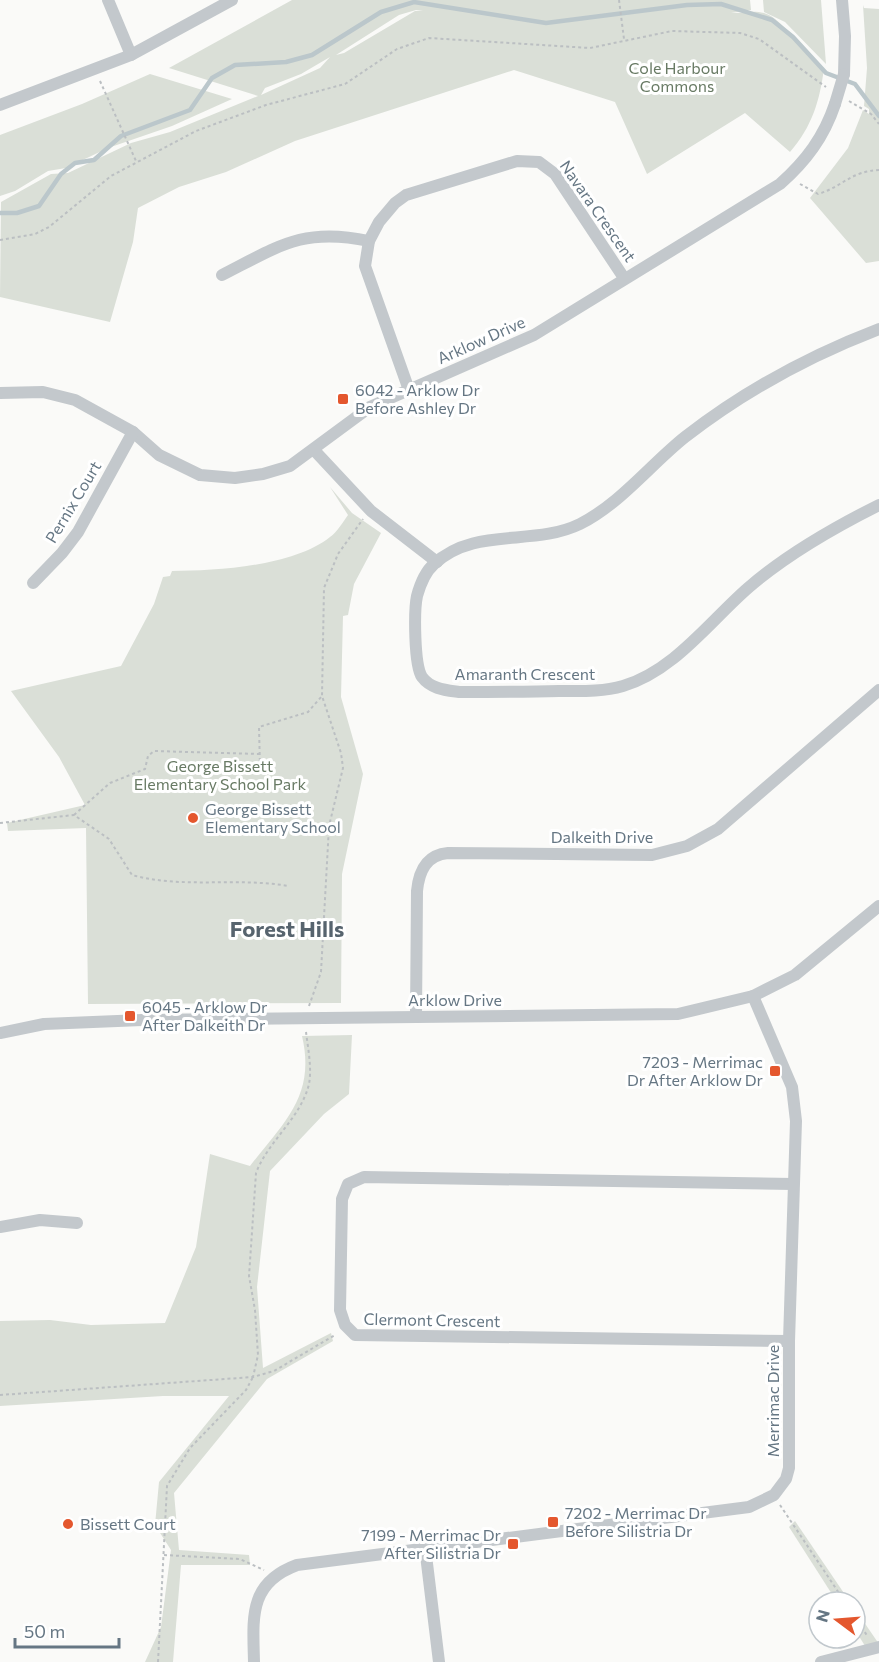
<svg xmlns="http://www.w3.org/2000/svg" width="879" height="1662" font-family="Commissioner,sans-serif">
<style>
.green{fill:#dadfd7;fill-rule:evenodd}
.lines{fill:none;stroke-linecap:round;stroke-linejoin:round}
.stream{stroke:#bbc7cb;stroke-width:4.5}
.path{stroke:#bbbfc2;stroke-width:2;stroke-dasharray:3 3;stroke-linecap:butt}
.minor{stroke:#c3c8cc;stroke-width:12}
.minor-bridge{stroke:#c3c8cc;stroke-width:12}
.poi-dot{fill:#e4572e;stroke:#fff;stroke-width:2}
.labels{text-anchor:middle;stroke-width:6;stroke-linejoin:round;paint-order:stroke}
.park-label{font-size:16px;fill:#687a64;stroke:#fff}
.street-label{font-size:16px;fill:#657683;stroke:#fff}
.poi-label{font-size:16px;fill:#657683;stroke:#fff;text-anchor:start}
.district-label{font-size:22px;font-weight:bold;fill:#57646e;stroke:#fff}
</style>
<rect width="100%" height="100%" fill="#fafaf8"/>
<g class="green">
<path d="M 292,0 L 750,0 L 751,10 L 731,13 C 742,13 753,10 764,13 C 785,19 801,55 824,68 C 820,100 812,127 790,152 L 745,113 L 647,174 L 615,102 L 514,70 L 295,141 L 226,172 L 179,187 L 138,208 L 133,242 L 110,322 L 0,297 L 1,202 L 51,174 L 68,173 L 131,143 L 170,132 L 258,96 L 169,68 ZM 416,10 L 423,11 L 415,11 L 344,53 L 336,55 L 399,15 ZM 330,57 L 320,68 L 261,95 L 265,88 L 301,74 Z"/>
<polygon points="763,0 821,0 826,64 785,22 764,12"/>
<polygon points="863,5 864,8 879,9 879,261 866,263 810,198 848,148 863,110 869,114 869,109 864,106 867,68"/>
<polygon points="150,74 232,99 172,126 108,148 66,168 48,171 15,191 0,196 0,135 82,104"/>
<path d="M 330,487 L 352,513 L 381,533 L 354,584 L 348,615 L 343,616 L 341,697 L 363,774 L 342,874 L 341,1003 L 88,1004 L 86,828 L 8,831 L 7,823 L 85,805 L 59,757 L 11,691 L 121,666 L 154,604 L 163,577 L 170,576 L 172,571 C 217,571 294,566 330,537 C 337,532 343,522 348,515 Z"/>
<path d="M 352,1035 L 349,1094 L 324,1114 L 270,1171 L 257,1287 L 263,1368 L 331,1333 L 333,1341 L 267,1379 L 174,1493 L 179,1550 L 249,1555 L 250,1565 L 181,1565 L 173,1662 L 145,1662 L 161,1627 L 171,1550 L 155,1525 L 159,1482 L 229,1396 L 163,1396 L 0,1406 L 0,1321 L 50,1320 L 91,1325 L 165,1323 L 196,1247 L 210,1154 L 250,1166 C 284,1122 316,1096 302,1036 Z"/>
<polygon points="795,1521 850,1602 837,1602 789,1527"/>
<polygon points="855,1609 879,1644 867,1649 855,1630"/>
</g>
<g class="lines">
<polyline class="stream" points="0,213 17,213 39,206 61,174 75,163 94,160 121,136 190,110 212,78 235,65 286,62 312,55 381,12 414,2 546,23 687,5 721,4 772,20 793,37 826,73 855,84 879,116"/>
<g class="path">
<polyline points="619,0 624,39"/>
<polyline points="100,81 136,161"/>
<polyline points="849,101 871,114 879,124"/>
<path d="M 800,184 L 818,194 C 842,187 851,171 879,170"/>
<polyline points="0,240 35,234 49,227 111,176 196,131 266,105 345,84 397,49 429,38 590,48 672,31 740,33 759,39 826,87"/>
<polyline points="260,767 259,727 308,712 322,696"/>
<polyline points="74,815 110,783 145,769 148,756 154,751 259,754"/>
<path d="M 0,823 L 74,815 L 109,839 L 132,875 C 182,889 237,877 288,886"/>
<polyline points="309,1006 321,972 329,826 343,768 341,753 322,696 324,588 338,554 363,519"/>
<path d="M 306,1032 C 308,1048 312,1068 309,1084 C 301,1118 268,1141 256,1173 L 249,1276 L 255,1310 L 258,1355 L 253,1377 L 274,1371 L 335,1335"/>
<polyline points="0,1395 253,1377"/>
<polyline points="780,1505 845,1602"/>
<polyline points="164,1555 240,1559 264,1570"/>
<polyline points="855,1617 868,1637"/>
<polyline points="158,1662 167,1486 190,1448 246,1390 253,1377"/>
</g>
<g class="minor">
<polyline points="108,0 131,55"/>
<polyline points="842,0 845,36 844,74"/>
<polyline points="0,105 131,55 232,0"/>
<path d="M 222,275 C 279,246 303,227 369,241"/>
<path d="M 879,329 C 811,355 743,392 685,437 C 651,464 620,504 580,524 C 533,547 475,526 434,564 C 425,572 420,585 417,596 C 414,610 414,665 422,677 C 431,689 445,690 459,692 C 492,692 526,692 559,691 C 581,691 602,692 623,686 C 674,671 710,621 748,588 C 787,554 833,528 879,505"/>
<polyline points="409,390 365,266 369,241 379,222 395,203 406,195 517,161 539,162 555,174 624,278"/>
<path d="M 0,393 L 43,392 L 75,400 L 133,432 L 159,455 L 200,475 L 235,478 L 263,474 L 290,466 L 370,407 L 534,335 L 780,184 C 806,161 824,137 835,104"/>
<polyline points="314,450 371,511 437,562"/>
<polyline points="33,583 62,553 78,532 133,432"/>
<path d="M 416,1017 L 417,891 C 419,871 426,855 448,853 L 652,855 L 687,846 L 718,829 L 879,690"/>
<polyline points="0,1033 44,1024 142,1020 678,1014 753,996 795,975 879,906"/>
<polyline points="0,1227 40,1220 77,1223"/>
<polyline points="789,1341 355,1335 345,1325 340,1310 342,1199 348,1184 364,1177 793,1184"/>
<polyline points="425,1547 439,1662"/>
<path d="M 254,1662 C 253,1618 248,1583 297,1565 L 749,1507 L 774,1495 L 786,1479 L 789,1468 L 789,1341 L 796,1121 L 792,1087 L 753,996"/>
<polyline points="821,1662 879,1647"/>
</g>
<polyline class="minor-bridge" points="835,104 844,74"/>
</g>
<g class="poi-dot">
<rect x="337" y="393" width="12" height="12" rx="3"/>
<circle cx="193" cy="818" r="6"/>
<rect x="124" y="1010" width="12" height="12" rx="3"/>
<rect x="769" y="1065" width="12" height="12" rx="3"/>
<rect x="547" y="1516" width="12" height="12" rx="3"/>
<circle cx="68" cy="1524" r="6"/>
<rect x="507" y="1538" width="12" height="12" rx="3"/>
</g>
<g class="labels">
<g class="park-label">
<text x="677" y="74">Cole Harbour<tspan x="677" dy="18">Commons</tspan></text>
<text x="220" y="772">George Bissett<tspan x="220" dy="18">Elementary School Park</tspan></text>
</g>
<g class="street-label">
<text transform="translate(598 211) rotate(55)" y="6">Navara Crescent</text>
<text transform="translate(481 340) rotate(-24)" y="6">Arklow Drive</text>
<text transform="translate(73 502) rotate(-59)" y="6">Pernix Court</text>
<text x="525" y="680">Amaranth Crescent</text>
<text x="602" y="843">Dalkeith Drive</text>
<text x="455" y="1006">Arklow Drive</text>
<text transform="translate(432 1320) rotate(1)" y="6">Clermont Crescent</text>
<text transform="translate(773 1401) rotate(-90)" y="6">Merrimac Drive</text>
</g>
<g class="poi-label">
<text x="355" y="396">6042 - Arklow Dr<tspan x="355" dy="18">Before Ashley Dr</tspan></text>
<text x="205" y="815">George Bissett<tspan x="205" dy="18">Elementary School</tspan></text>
<text x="142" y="1013">6045 - Arklow Dr<tspan x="142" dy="18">After Dalkeith Dr</tspan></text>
<text x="763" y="1068" text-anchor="end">7203 - Merrimac<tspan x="763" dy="18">Dr After Arklow Dr</tspan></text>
<text x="565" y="1519">7202 - Merrimac Dr<tspan x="565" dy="18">Before Silistria Dr</tspan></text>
<text x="80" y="1530">Bissett Court</text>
<text x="501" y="1541" text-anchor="end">7199 - Merrimac Dr<tspan x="501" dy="18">After Silistria Dr</tspan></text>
</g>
<g class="district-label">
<text x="287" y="937">Forest Hills</text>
</g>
</g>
<g transform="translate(837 1620) rotate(286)"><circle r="28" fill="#ffffff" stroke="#c1c8cd" stroke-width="1.5"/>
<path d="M0-4.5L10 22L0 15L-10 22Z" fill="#e4572e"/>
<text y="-9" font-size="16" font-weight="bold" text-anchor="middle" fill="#657683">N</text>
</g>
<path d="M15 1638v9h104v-9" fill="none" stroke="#657683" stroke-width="3"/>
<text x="24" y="1638" font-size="18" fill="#657683" stroke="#ffffff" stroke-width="4.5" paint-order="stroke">50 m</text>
</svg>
